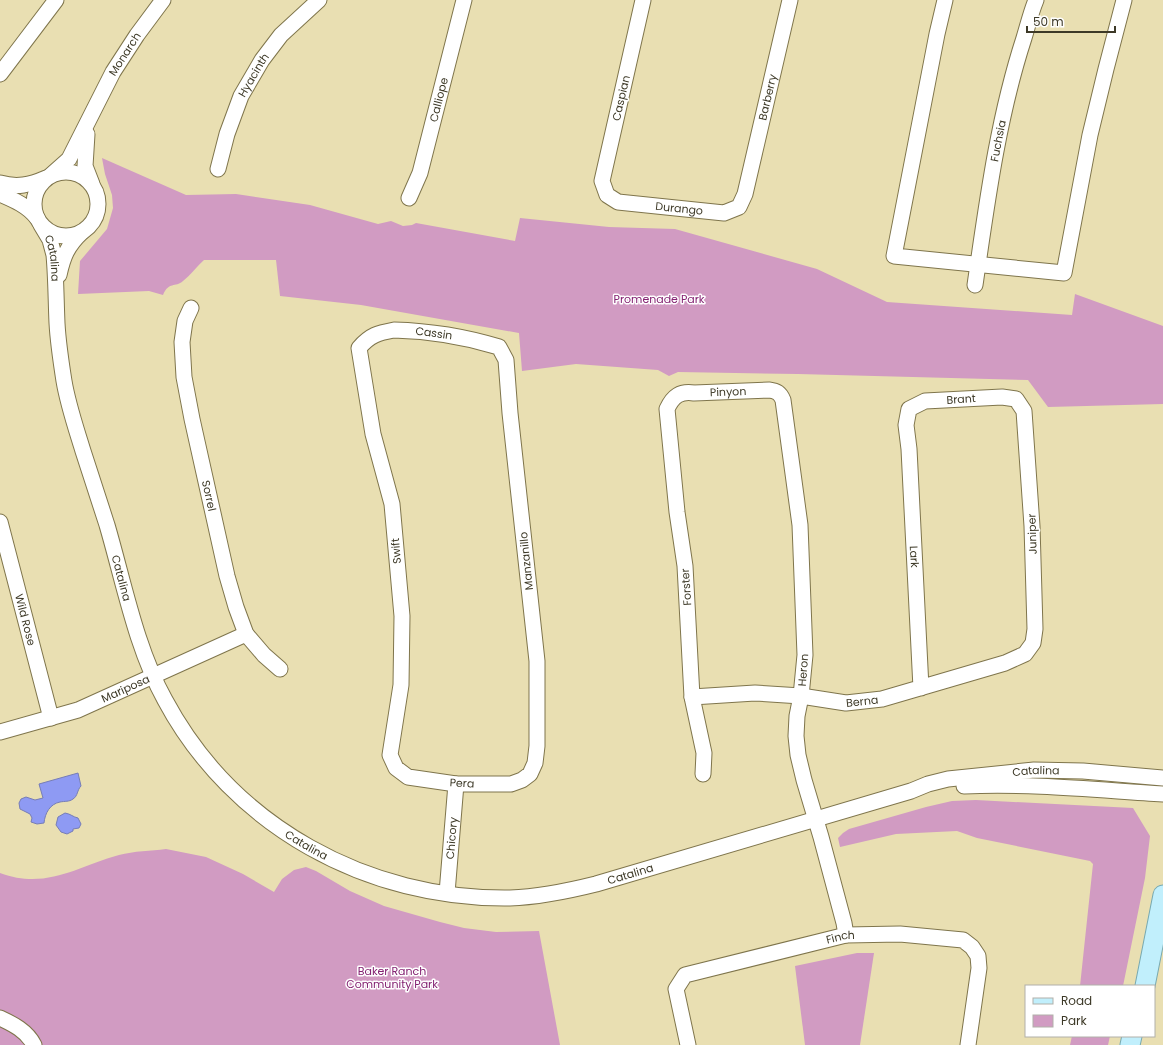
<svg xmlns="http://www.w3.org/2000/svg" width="1163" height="1045" font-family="Poppins,sans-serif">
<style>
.green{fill:#d19bc2}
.water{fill:#8e9af3;stroke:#767db6}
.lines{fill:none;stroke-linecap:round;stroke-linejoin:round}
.minor-casing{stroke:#7f754c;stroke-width:17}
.major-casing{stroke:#78a9b0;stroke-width:21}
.minor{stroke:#fff;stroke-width:15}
.major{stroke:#c1effc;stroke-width:19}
.labels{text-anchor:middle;stroke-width:3;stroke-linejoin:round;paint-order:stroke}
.street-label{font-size:11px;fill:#3d3927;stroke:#fff}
.park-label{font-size:11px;fill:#842272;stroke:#fff}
</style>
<rect width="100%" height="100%" fill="#e9dfb2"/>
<g class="green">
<path d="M 102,158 L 186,195 L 236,194 L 310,205 L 378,224 L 391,221 L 403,226 L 412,225 L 416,223 L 515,241 L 520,218 L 609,227 L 675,229 L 817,269 L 887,302 L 1072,315 L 1075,294 L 1163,326 L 1163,404 L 1048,407 L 1028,380 L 798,374 L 678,372 L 669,376 L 658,370 L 576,364 L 522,371 L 519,333 L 361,305 L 280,296 L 276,260 L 204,260 C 197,266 191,275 183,281 C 175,288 169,281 163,295 L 149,291 L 78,294 L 80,261 L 107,229 L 113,208 L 112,195 L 105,174 Z"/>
<polygon points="976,800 1133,808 1150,836 1145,878 1123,986 1080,986 1093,864 1090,861 977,838 957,831 896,834 840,847 838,838 843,833 849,829 926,807 952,801"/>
<path d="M 166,849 L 206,857 L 243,874 L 274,892 L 282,879 L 294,870 L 306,867 L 316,871 L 350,891 L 384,906 L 440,922 L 464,928 L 496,932 L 539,931 L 560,1045 L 0,1045 L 0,873 C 46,890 76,867 119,855 C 134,851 151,851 166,849 Z"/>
<polygon points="857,953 874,953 860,1045 805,1045 795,966"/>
<polygon points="1072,1036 1110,1036 1108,1045 1070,1045"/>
</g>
<g class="water">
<path d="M 78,773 L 81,786 C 77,790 78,796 73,799 C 69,802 65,801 60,802 C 50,804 45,813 44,823 L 37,824 L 31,822 L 32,818 L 30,814 L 20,809 L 19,803 L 21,799 L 26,797 L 35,800 L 43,798 L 39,784 Z"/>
<path d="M 65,813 C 71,814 73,817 78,818 L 81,824 L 79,828 L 73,829 L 73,831 L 67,834 L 61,832 L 56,825 L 58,817 Z"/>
</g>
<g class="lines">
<defs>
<g id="minor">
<path id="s1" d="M 643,0 L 602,181 L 607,195 L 618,202 L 724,213 L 739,207 L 745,194 L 790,0"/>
<polyline points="945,0 937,34 894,256 1064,273 1090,135 1106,69 1124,0"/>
<polyline points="0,74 56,0"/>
<polyline points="87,134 85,166 92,184"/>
<path id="s2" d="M 218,169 L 227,134 L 241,96 L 262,60 L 281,35 L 319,0"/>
<circle cx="66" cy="204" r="32"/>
<path id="s3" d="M 51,175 L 69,159 L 113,72 L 137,35 L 163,0"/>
<path d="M 0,183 C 17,188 30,185 46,178"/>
<path d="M 0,194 C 14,200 28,206 37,218"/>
<path id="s4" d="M 409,198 L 420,173 L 464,0"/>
<path id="s5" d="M 41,225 L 50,240 L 54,255 C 56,277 56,300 57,323 C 58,342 61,362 64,381 C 68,405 76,428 83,451 C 91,476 99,501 107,525 C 124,583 136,648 165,700 C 233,827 368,900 510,898 C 539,897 568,891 596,884 L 911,791 L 928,784 L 948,779 L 1034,770 L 1083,771 L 1163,778"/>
<path d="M 59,275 C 63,257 67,246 82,232"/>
<path id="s6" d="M 975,285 C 987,202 998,118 1024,38 C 1028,25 1031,12 1036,0"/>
<path id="s7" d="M 191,308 L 185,321 L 182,342 L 184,377 L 192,419 L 227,576 L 236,607 L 246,634 L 264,655 L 280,669"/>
<path d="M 394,330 C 431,331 463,336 499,347 L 506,360 L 510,413 L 537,661 L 537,746 L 535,763 L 530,774 L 522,780 L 511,784 L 456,784 L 408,777 L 396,768 L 390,755 L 401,685 L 402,616 L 392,504 L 373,434 L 359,348 C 370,335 378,333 394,330 Z"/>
<path id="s8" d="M 0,522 L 51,718"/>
<path id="s9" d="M 692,697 L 755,693 L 801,696 L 846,703 L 882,699 L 1005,663 L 1025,654 L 1033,643 L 1035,629 L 1032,526 L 1024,411 L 1016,399 L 1002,397 L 925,401 L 909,409 L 906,425 L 909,449 L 921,688"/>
<path id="s10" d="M 0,732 L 78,710 L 246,634"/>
<path id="s11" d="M 703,774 L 704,753 L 692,697 L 685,566 L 677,512 L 667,409 C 673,396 680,391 694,393 L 769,390 C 777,391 780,393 783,400 L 800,525 L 805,655 L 801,696 L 797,716 L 796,736 L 798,755 L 804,780 L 821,837 L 844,923 L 846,935"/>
<path d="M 964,786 C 1030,783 1097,790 1163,794"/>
<path id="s12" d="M 447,893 L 456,784"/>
<path d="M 0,1018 C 13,1024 27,1031 34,1045"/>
<path id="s13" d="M 688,1045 L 676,989 L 685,975 L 846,935 L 900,934 L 963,940 L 972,947 L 978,956 L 979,968 L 968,1045"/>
</g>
<g id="major">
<polyline points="1145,986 1163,895"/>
<polyline points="1130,1045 1132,1036"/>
</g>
</defs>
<use href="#minor" class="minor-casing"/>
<use href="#major" class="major-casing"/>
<use href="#minor" class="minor"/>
<use href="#major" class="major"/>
</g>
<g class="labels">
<g class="street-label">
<text dy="4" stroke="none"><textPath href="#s3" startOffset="143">Monarch</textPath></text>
<text dy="4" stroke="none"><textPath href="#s2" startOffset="101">Hyacinth</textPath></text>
<text dy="4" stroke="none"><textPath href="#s1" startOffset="450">Barberry</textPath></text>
<text transform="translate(621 98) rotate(-77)" y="4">Caspian</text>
<text dy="4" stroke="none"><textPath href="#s4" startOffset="103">Calliope</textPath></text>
<text dy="4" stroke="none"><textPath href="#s6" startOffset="146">Fuchsia</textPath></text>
<text dy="4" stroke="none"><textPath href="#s1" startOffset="275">Durango</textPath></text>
<text dy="4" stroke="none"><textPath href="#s5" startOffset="36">Catalina</textPath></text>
<text transform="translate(434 333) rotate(8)" y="4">Cassin</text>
<text dy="4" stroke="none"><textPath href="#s11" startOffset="436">Pinyon</textPath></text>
<text transform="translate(961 399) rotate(-4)" y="4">Brant</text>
<text dy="4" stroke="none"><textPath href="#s7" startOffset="192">Sorrel</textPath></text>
<text transform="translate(1032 534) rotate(-92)" y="4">Juniper</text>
<text transform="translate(396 551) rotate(-95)" y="4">Swift</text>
<text dy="4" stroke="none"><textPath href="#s9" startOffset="859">Lark</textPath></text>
<text transform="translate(526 561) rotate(-96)" y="4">Manzanillo</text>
<text dy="4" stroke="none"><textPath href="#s5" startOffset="365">Catalina</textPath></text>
<text transform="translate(686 587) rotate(-94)" y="4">Forster</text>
<text dy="4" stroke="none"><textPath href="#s8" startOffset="101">Wild Rose</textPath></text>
<text transform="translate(803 670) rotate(-86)" y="4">Heron</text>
<text dy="4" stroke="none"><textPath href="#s10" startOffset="133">Mariposa</textPath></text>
<text dy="4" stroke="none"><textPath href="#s9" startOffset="171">Berna</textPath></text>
<text dy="4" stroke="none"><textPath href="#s5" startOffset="1456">Catalina</textPath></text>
<text transform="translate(462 783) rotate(3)" y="4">Pera</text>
<text dy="4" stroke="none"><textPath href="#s12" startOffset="55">Chicory</textPath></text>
<text dy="4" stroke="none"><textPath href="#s5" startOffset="700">Catalina</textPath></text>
<text dy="4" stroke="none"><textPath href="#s5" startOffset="1036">Catalina</textPath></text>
<text dy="4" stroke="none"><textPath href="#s13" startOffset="234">Finch</textPath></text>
</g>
<g class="park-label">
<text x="659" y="303">Promenade Park</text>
<text x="392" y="975">Baker Ranch<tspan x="392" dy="13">Community Park</tspan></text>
</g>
</g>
<rect x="1025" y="985" width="130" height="52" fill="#ffffff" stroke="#b1b0a9"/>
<rect x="1033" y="998" width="20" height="6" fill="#c1effc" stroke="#b1b0a9"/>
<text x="1061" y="1005" font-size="12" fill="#3d3927">Road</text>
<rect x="1033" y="1015" width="20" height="12" fill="#d19bc2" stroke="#b1b0a9"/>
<text x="1061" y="1025" font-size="12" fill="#3d3927">Park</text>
<path d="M1027 26v6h88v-6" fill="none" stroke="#3d3927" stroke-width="2"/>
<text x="1033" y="26" font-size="12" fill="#3d3927" stroke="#ffffff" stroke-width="3" paint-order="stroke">50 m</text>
</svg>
